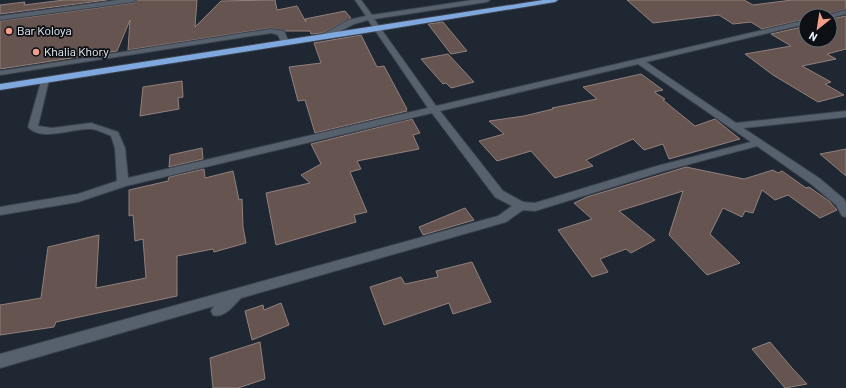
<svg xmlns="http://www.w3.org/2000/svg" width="846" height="388" font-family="Barlow,sans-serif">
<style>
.building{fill:#65544f;stroke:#93817c}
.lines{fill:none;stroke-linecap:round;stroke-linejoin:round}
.service-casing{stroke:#3b424c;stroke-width:2}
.minor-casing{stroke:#3b424c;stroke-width:2}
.trunk-casing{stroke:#3b424c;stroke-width:2}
.service{fill:#57606d;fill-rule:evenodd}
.minor{fill:#57606d;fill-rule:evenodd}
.trunk{fill:#7fa8de;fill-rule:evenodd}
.poi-dot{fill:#f49e89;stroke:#0c0f14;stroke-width:1.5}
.labels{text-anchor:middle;stroke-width:3.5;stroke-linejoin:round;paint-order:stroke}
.far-poi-label{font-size:12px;fill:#eef4fc;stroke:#0c0f14;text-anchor:start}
</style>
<rect width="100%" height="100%" fill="#1e2732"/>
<g class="building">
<polygon points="64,0 107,0 0,14 0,5 25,2 24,5"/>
<polygon points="137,0 197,0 195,27 221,1 275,0 277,10 297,6 306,22 305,19 345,11 351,18 323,33 311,34 310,31 285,31 271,28 128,50 130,20 117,51 0,69 0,21 133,3"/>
<polygon points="627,0 744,0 753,5 792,0 846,0 846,9 824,16 806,16 806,19 762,29 751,22 733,24 719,15 653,23"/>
<polygon points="846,16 846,49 827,54 836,59 802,66 831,82 825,84 844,95 818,102 773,75 745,54 791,46 771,34 806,26 806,40 830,40 830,19"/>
<polygon points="443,22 467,51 451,54 428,24"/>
<polygon points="361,35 377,67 384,66 407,109 406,109 407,111 315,133 305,100 298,101 289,67 321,63 314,43"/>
<polygon points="448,54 474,82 451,88 446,83 443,84 421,59"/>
<polygon points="641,74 663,90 654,92 665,99 663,100 695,126 715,119 740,139 669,159 663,144 644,150 633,139 586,160 593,166 555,178 531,151 497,161 479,141 504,134 489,121 524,116 553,109 552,108 597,99 583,87"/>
<polygon points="182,81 183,97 178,98 179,109 140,116 143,87"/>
<polygon points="412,119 420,133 413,135 419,149 357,161 361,169 350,172 367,212 354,215 356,222 276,245 266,193 310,183 301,175 321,164 311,144"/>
<polygon points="202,148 203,159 169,167 170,155"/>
<polygon points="846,149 846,176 820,154"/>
<polygon points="686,167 744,179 773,170 778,173 782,171 806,188 809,187 829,201 837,210 820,218 788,195 775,200 762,190 753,213 745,211 742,217 723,208 710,234 740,263 707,275 669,235 683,191 619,211 655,240 631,253 626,249 600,259 608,272 592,277 558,230 592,219 574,203 587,197"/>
<polygon points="204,169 205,178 233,171 239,200 242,199 243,227 246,243 214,252 213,249 177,256 177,296 56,322 54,327 0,335 0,305 41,298 48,247 99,235 96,288 146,278 143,239 135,241 133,215 129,216 129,190 168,181 169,177"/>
<polygon points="465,208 474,220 423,235 419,227"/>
<polygon points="472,262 491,302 453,314 449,303 384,325 370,287 401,277 405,284 438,277 436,271"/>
<polygon points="281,303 289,325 252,340 245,311 263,305 264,310"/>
<polygon points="260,342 265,379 238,388 213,388 210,358"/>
<polygon points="770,342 792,368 807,384 785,388 752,349"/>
</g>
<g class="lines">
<defs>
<polygon id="service" points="118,0 136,0 133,2 0,20 0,16"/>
<g id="minor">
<path d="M 355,0 L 361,0 L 372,15 L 473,0 L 490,0 L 487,2 L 374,19 L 436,106 L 806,20 L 806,24 L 646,62 L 736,123 L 846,111 L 846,117 L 743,128 L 819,178 L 844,199 L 846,203 L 846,217 L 842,216 L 836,205 L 811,184 L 757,146 L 664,171 L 535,211 L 523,210 L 506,222 L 241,298 C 234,305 224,319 213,315 L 211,311 L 214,306 L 0,368 L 0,354 L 498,216 L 512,206 L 495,197 L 432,113 L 126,186 L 78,202 L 0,215 L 0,207 L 78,194 L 117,181 L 115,148 L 111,136 C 104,133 97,129 90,129 C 73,128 41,142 28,127 L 42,78 L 48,78 L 49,80 L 38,126 L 52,128 L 91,123 L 118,132 L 125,148 L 128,178 L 428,108 L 368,20 L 354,24 L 325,39 L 322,39 L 318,37 L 348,20 L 366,16 ZM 638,64 L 751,142 L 657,166 L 535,203 L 523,202 L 503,191 L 440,111 Z"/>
<polygon points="846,10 846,14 830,18 830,16 825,16"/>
<polygon points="271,29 284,31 289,42 288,44 282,44 278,35 271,33 0,75 0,71"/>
</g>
<polygon id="trunk" points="543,0 558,0 555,2 365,33 0,90 0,84"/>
</defs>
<use href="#service" class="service-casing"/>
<use href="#minor" class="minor-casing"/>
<use href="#trunk" class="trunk-casing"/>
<use href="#service" class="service"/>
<use href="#minor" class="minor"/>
<use href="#trunk" class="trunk"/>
</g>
<g class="poi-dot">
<circle cx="9" cy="31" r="4"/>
<circle cx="36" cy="52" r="4"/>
</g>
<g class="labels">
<g class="far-poi-label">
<text x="17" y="35">Bar Koloya</text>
<text x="44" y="56">Khalia Khory</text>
</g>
</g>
<g transform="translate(818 28) rotate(210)"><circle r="19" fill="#0c0f14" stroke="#666b71"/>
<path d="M0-3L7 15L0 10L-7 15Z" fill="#f49e89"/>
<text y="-6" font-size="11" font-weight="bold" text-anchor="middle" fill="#eef4fc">N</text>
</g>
</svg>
